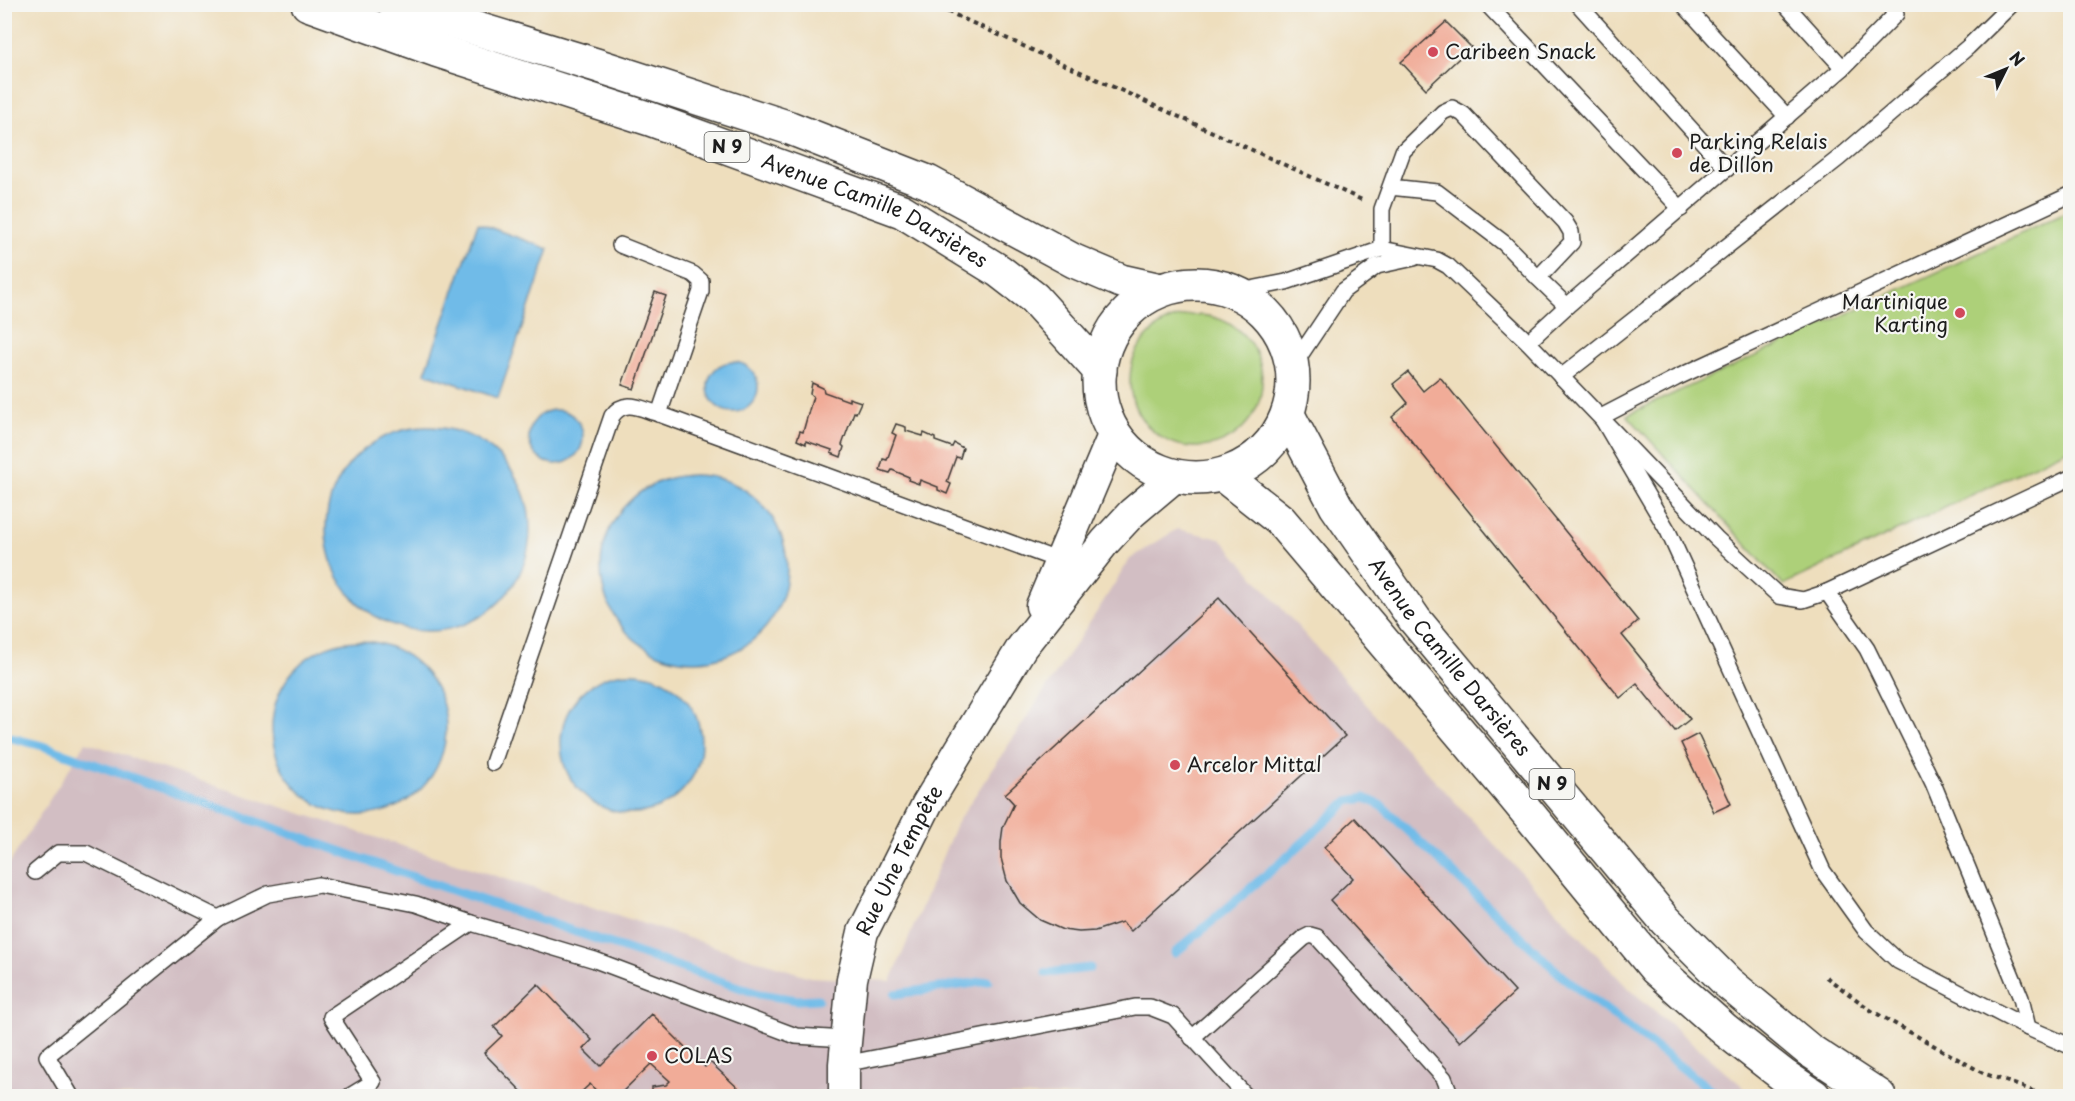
<svg xmlns="http://www.w3.org/2000/svg" width="2075" height="1101" font-family="'Playpen Sans',sans-serif">
<style>
.industrial{fill:#d2bec3}
.green{fill:#add079;stroke:#64764a;stroke-width:1.5}
.water{fill:#6fbbe8;stroke:#466c82;stroke-width:1.5}
.lines{fill:none;stroke-linecap:round;stroke-linejoin:round}
.stream{stroke:#6fbbe8;stroke-width:9}
.building{fill:#f1ac98}
.service-casing{stroke:#3c3934;stroke-width:18}
.minor-casing{stroke:#3c3934;stroke-width:33}
.primary-casing{stroke:#3c3934;stroke-width:36}
.path{stroke:#3c3934;stroke-width:4;stroke-dasharray:4.5 4.5;stroke-linecap:butt}
.service{stroke:#fff;stroke-width:15}
.minor{stroke:#fff;stroke-width:30}
.primary{stroke:#fff;stroke-width:33}
.poi-dot{fill:#d1495b;stroke:#f6f6f2;stroke-width:2}
.labels{text-anchor:middle;stroke-width:4.5;stroke-linejoin:round;paint-order:stroke}
.shield{fill:#f6f6f2;stroke:#5d5d5c;stroke-width:1.5}
.shield-label{font-size:18px;font-weight:bold;fill:#1c1c1c}
.poi-label{font-size:20px;fill:#1c1c1c;stroke:#f6f6f2;text-anchor:start}
.street-label{font-size:20px;fill:#1c1c1c;stroke:#f6f6f2}
</style>
<rect width="100%" height="100%" fill="#f6f6f2"/>
<filter id="ink" filterUnits="userSpaceOnUse"><feTurbulence type="fractalNoise" baseFrequency=".0167" numOctaves="2"/><feDisplacementMap in="SourceGraphic" scale="12" xChannelSelector="R" yChannelSelector="G"/><feConvolveMatrix kernelMatrix="1 2 1 2 8 2 1 2 1" color-interpolation-filters="sRGB"/></filter>
<filter id="wash" filterUnits="userSpaceOnUse"><feTurbulence type="fractalNoise" baseFrequency=".008" numOctaves="4" result="noise"/><feDisplacementMap in="SourceGraphic" scale="24" xChannelSelector="R" yChannelSelector="G"/><feGaussianBlur stdDeviation="1.35" result="paint"/><feColorMatrix in="noise" values="0 0 0 0 0 0 0 0 0 0 0 0 0 0 0 0 0 1.4 0 .05"/><feComposite in="paint" operator="in"/></filter>
<g filter="url(#wash)">
<rect width="100%" height="100%" fill="#eedebd"/>
<polygon class="industrial" points="1177,529 1221,539 1393,735 1626,986 1754,1096 5,1096 4,872 86,742 182,775 810,977 891,981 956,824 1096,613 1130,559"/>
<g class="green">
<polygon points="2070,211 2070,448 1783,585 1627,415"/>
<circle cx="1196" cy="381" r="66"/>
</g>
<g class="water">
<polygon points="478,223 549,249 498,398 425,373"/>
<circle cx="733" cy="387" r="25"/>
<circle cx="556" cy="437" r="27"/>
<circle cx="428" cy="529" r="102"/>
<circle cx="694" cy="568" r="93"/>
<circle cx="359" cy="728" r="87"/>
<circle cx="631" cy="743" r="70"/>
</g>
<g class="lines">
<g class="stream">
<polyline points="4,736 43,746 416,878 759,994 797,1000 818,999"/>
<polyline points="1175,953 1288,856 1348,801 1365,798 1382,806 1563,977 1719,1096"/>
<polyline points="1046,973 1090,968"/>
<polyline points="895,994 988,981"/>
</g>
</g>
<g id="blocks">
<g class="building">
<polygon points="1446,22 1471,47 1426,89 1401,62"/>
<polygon points="655,292 666,296 634,389 622,385"/>
<polygon points="1408,372 1423,391 1440,377 1638,621 1622,635 1690,719 1675,731 1637,684 1620,698 1392,417 1408,403 1393,384"/>
<polygon points="812,383 823,388 824,392 849,401 849,398 861,402 856,413 854,412 842,445 844,447 841,457 831,453 832,450 806,441 806,444 797,440 800,431 803,432 813,396 810,394"/>
<polygon points="896,424 906,427 906,431 923,436 924,433 935,438 935,441 952,447 954,443 963,448 960,458 956,457 947,482 951,484 947,494 938,490 938,487 920,480 919,484 908,480 909,477 892,470 890,473 880,470 883,459 887,460 896,435 892,433"/>
<polygon points="1219,598 1345,736 1131,931 1122,922 1095,931 1079,932 1063,930 1040,920 1020,903 1007,881 1001,858 1001,842 1003,827 1014,804 1005,794"/>
<polygon points="1698,734 1731,804 1714,812 1681,743"/>
<polygon points="1355,818 1515,992 1460,1042 1330,900 1353,878 1324,847"/>
<polygon points="538,984 592,1040 583,1049 600,1066 652,1014 705,1067 710,1062 738,1088 737,1096 652,1096 652,1087 666,1085 670,1081 651,1064 618,1096 601,1096 590,1084 577,1096 523,1096 525,1095 484,1053 502,1036 494,1027"/>
</g>
</g>
</g>
<g filter="url(#ink)">
<use href="#blocks" fill-opacity="0" stroke="#3c3934" stroke-width="1.5"/>
<g class="lines">
<defs>
<g id="service">
<polyline points="1487,4 1681,209"/>
<polyline points="1578,4 1727,169"/>
<polyline points="1683,4 1787,117"/>
<polyline points="1785,4 1843,68"/>
<polyline points="2070,195 1676,378 1601,417 1668,531 1823,871 1866,931 1898,961 2028,1028 2070,1046"/>
<polyline points="620,245 693,274 701,281 701,291 659,414 1060,561"/>
<polyline points="1382,249 1382,209 1403,151 1443,112 1452,108 1463,114 1565,222 1571,232 1572,242 1538,278 1504,243 1437,192 1390,187"/>
<polyline points="1236,292 1286,282 1382,249 1437,260 1448,266 1528,342 1716,538 1779,596 1803,600 1827,592"/>
<polyline points="1567,306 1843,68 1896,14 1888,4"/>
<polyline points="1528,342 1567,306 1538,278"/>
<polyline points="1293,366 1343,291 1377,266 1414,258"/>
<polyline points="1561,377 1839,158 1968,47 2012,4"/>
<path d="M 493,763 L 612,416 C 625,398 641,409 659,414"/>
<polyline points="35,872 58,853 86,853 218,918"/>
<polyline points="2028,1028 2021,998 1933,783 1867,649 1827,592 2070,478"/>
<polyline points="1192,1038 1304,938 1310,935 1317,937 1444,1078 1451,1096"/>
<polyline points="844,1064 1135,1007 1150,1007 1173,1016 1246,1096"/>
<polyline points="71,1096 47,1056 218,918 268,894 319,885 416,904 471,923"/>
<polyline points="350,1096 373,1082 331,1017 471,923 595,960 796,1036 846,1039"/>
</g>
<g id="minor">
<polyline points="1041,606 1114,433"/>
<path id="s1" d="M 844,1096 L 844,1064 L 852,979 L 863,932 L 927,804 L 1022,647 L 1105,542 L 1132,513 L 1176,476"/>
</g>
<g id="primary">
<path id="s2" d="M 308,4 L 436,50 L 650,119 L 902,211 L 999,271 L 1034,298 L 1100,371"/>
<polyline points="395,4 596,65 790,128 928,182 1074,261 1121,281 1161,290"/>
<circle cx="1196" cy="381" r="97"/>
<path id="s3" d="M 1288,415 L 1336,506 L 1415,620 L 1665,920 L 1727,982 L 1809,1050 L 1879,1096"/>
<polyline points="1223,475 1280,520 1513,795 1656,969 1725,1030 1784,1076 1814,1096"/>
</g>
</defs>
<use href="#service" class="service-casing"/>
<use href="#minor" class="minor-casing"/>
<use href="#primary" class="primary-casing"/>
<g class="path">
<polyline points="931,4 1362,200"/>
<polyline points="1826,977 1872,1011 1983,1073 2048,1096"/>
</g>
<use href="#service" class="service"/>
<use href="#minor" class="minor"/>
<use href="#primary" class="primary"/>
</g>
</g>
<g class="poi-dot">
<circle cx="1433" cy="52" r="6"/>
<circle cx="1677" cy="153" r="6"/>
<circle cx="1960" cy="313" r="6"/>
<circle cx="1175" cy="765" r="6"/>
<circle cx="652" cy="1056" r="6"/>
</g>
<g class="labels">
<g class="shield">
<rect x="704.5" y="132" width="45" height="30" rx="4.5"/>
<rect x="1529.5" y="769" width="45" height="30" rx="4.5"/>
</g>
<g class="shield-label">
<text x="727" y="153">N 9</text>
<text x="1552" y="790">N 9</text>
</g>
<g class="poi-label">
<text x="1445" y="59">Caribeen Snack</text>
<text x="1689" y="149">Parking Relais<tspan x="1689" dy="23">de Dillon</tspan></text>
<text x="1948" y="309" text-anchor="end">Martinique<tspan x="1948" dy="23">Karting</tspan></text>
<text x="1187" y="772">Arcelor Mittal</text>
<text x="664" y="1063">COLAS</text>
</g>
<g class="street-label">
<text dy="7" stroke="none"><textPath href="#s2" startOffset="604">Avenue Camille Darsières</textPath></text>
<text dy="7" stroke="none"><textPath href="#s3" startOffset="292">Avenue Camille Darsières</textPath></text>
<text dy="7" stroke="none"><textPath href="#s1" startOffset="246">Rue Une Tempête</textPath></text>
</g>
</g>
<rect width="2075" height="1101" fill="none" stroke="#f6f6f2" stroke-width="24"/>
<g transform="translate(2006 69) rotate(47)" stroke="#f6f6f2" stroke-width="4.5" paint-order="stroke">
<path d="M0-4.5L10 22L0 15L-10 22Z" fill="#1c1c1c"/>
<text y="-9" font-size="16" font-weight="bold" text-anchor="middle" fill="#1c1c1c">N</text>
</g>
</svg>
